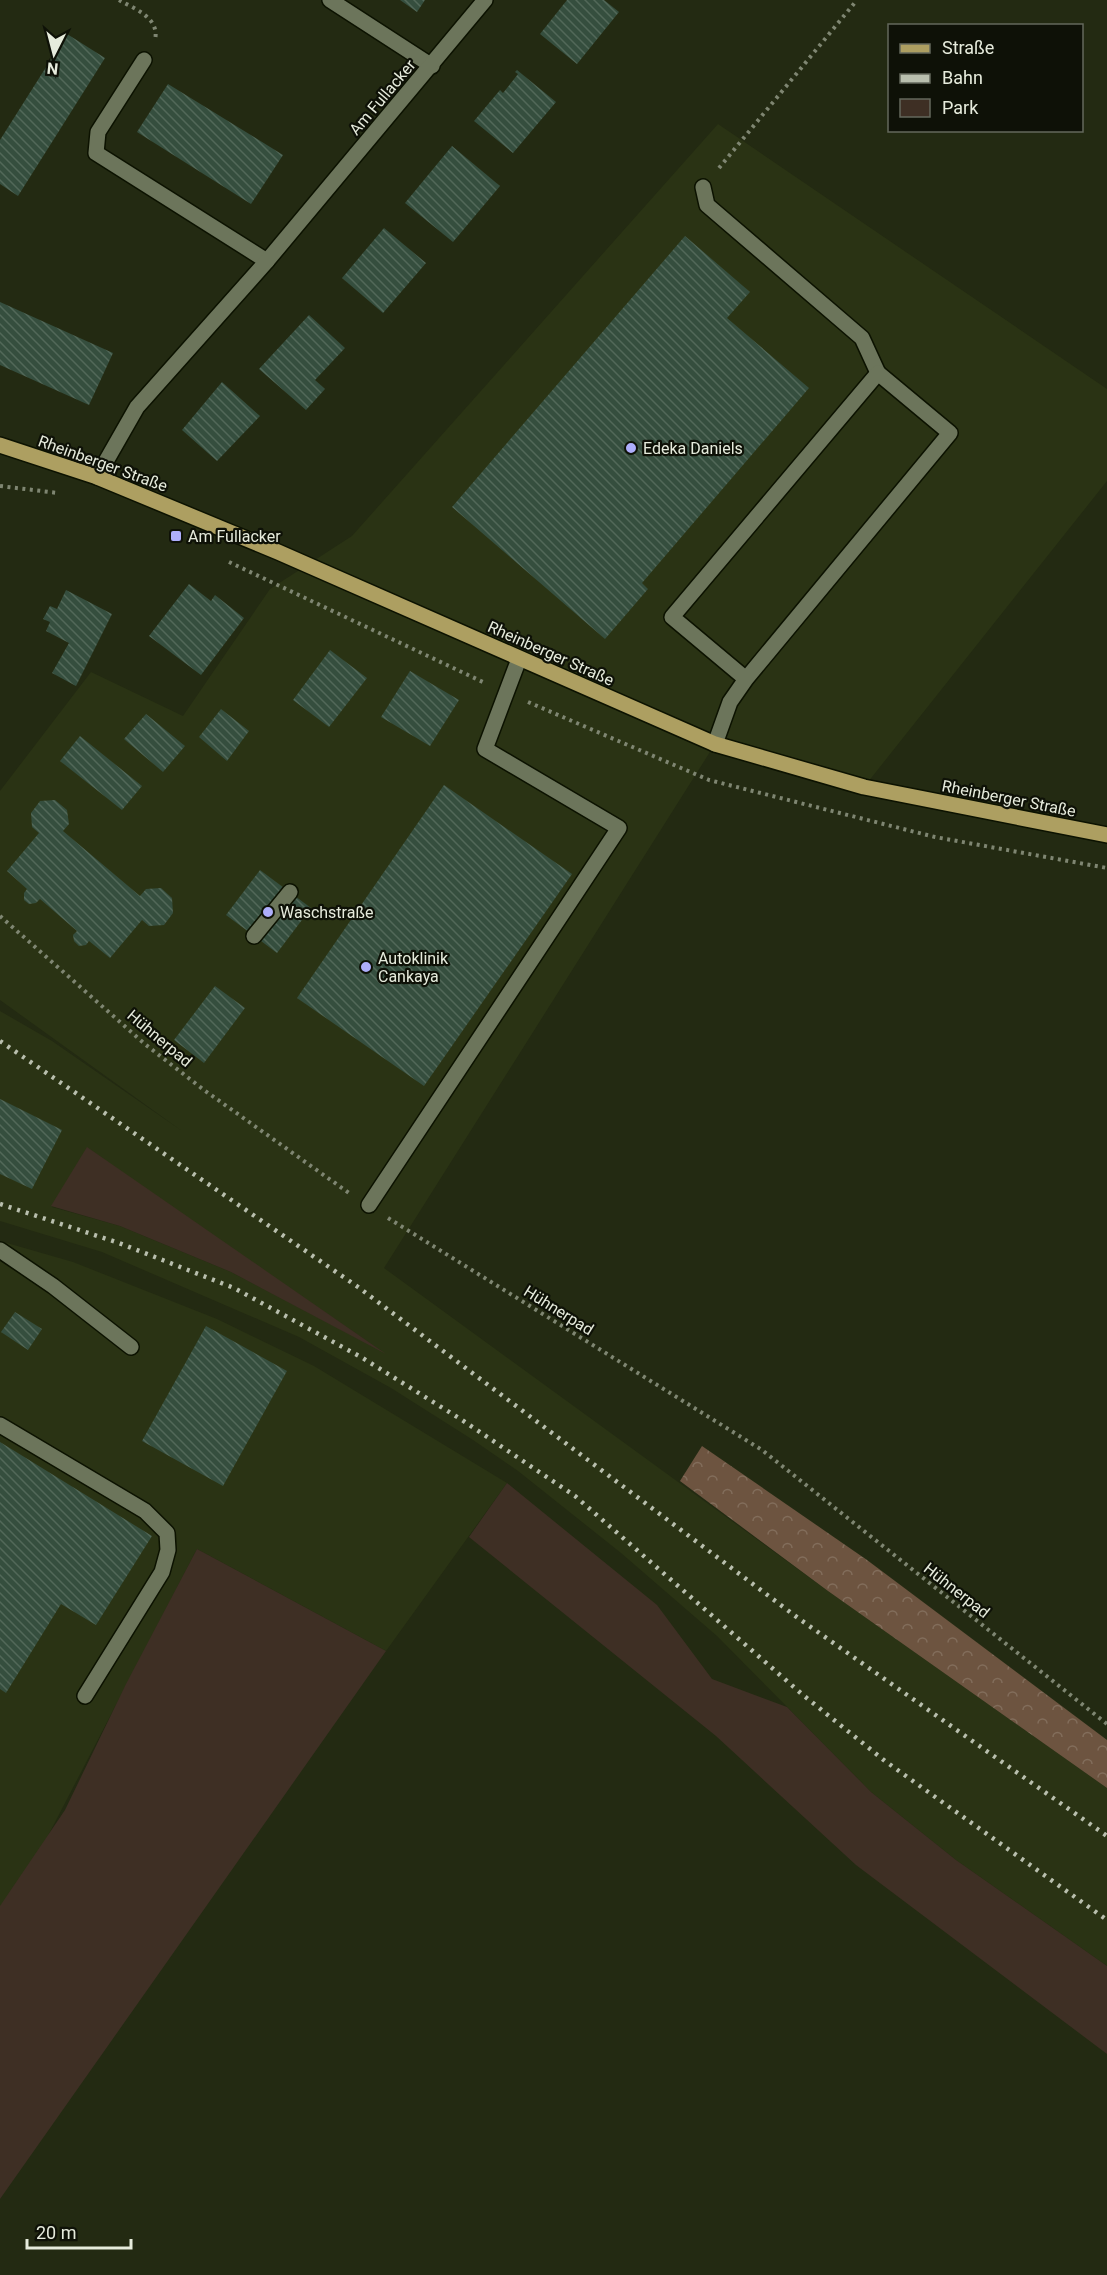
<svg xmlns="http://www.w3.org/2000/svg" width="1107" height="2275" font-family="Roboto,sans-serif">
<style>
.built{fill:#2a3314;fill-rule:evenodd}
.green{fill:#3e2f24}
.forest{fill:url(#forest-crowns)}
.building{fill:url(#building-back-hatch)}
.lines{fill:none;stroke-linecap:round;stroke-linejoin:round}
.minor-casing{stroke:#0c1200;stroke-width:18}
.major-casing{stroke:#0c1200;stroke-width:18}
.path{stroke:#7f8672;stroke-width:4;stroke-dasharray:3 4.5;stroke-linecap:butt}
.minor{stroke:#6c755b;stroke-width:15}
.major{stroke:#ad9f61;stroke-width:15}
.rail{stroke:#b9bfae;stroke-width:4.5;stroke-dasharray:3 6;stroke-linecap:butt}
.poi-dot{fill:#aeaefb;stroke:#0e1107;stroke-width:2}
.labels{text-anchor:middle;stroke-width:4.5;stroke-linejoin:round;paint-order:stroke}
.street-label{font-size:16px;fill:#e6ebdc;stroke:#0e1107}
.poi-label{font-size:16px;fill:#e6ebdc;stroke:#0e1107;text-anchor:start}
</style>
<defs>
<pattern id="forest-crowns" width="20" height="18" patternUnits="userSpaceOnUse" patternTransform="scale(1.5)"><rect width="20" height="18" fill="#6d5440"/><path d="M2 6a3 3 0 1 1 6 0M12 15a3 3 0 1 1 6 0" fill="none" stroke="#826d5b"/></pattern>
<pattern id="building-back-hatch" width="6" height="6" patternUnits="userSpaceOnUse" patternTransform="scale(1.5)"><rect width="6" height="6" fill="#354e3e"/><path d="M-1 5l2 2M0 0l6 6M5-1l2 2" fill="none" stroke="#526859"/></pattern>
</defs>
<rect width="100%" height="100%" fill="#232a12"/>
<g class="built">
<path d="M 718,124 L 1107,389 L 1107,481 L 864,787 L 715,744 L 384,1268 L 828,1591 L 1107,1788 L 1107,1966 L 956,1860 L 871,1792 L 717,1636 L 621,1553 L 518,1471 L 473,1440 L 391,1388 L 299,1337 L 102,1252 L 0,1221 L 0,1011 L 52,1041 L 182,1131 L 0,1000 L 0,791 L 91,672 L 183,716 L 270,589 L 352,536 ZM 88,1148 L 183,1215 L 380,1350 L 231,1272 L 120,1226 L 52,1207 Z"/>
<polygon points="0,1241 73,1262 217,1319 314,1366 507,1483 386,1651 197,1549 0,1928"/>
</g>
<g class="green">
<polygon points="87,1147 386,1354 231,1272 120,1226 51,1206"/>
<polygon points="507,1483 657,1605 712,1679 787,1707 871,1792 956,1860 1107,1966 1107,2054 856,1865 716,1736 469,1537"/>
<polygon points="197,1549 386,1651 0,2199 0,1906 65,1810 126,1684"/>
</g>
<polygon class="forest" points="702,1446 867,1560 1107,1740 1107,1788 828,1591 680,1481"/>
<g class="building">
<polygon points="400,0 425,0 417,12"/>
<polygon points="567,0 604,0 619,12 577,64 540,34"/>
<polygon points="67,34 105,58 18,196 0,184 0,140"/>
<polygon points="517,70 556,102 513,153 474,121 500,90 503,93 518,74 515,72"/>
<polygon points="168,84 283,155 251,204 137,132"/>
<polygon points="452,146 500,186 453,242 405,203"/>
<polygon points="384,228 426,263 383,313 342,278"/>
<polygon points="685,236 750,292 727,318 809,388 642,583 648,589 605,639 452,507"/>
<polygon points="0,302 113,353 89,405 0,365"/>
<polygon points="309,315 345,348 315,380 325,389 306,410 259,369"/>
<polygon points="222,382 260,416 217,461 182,430"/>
<polygon points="189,584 211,601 215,595 244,618 201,675 149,636"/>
<polygon points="66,590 112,614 76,686 52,673 69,643 46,631 50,622 43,619 50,606 57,609"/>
<polygon points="330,650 367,678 329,727 293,700"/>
<polygon points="410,671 459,700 430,746 381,717"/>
<polygon points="221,709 249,731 227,761 199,737"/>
<polygon points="146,714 185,746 163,772 124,739"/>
<polygon points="80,736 142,786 122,810 60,761"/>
<polygon points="444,785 572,874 424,1086 297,998"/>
<polygon points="55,800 67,810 69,824 63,831 140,896 146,889 161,888 172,898 173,913 164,925 149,926 142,920 110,958 89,941 86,945 79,946 74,941 73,935 77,931 40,899 36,903 29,904 24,900 24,893 27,889 7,871 39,833 32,827 31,813 40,801"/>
<polygon points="260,870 311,908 277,953 226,915"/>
<polygon points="215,986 245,1008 204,1063 174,1040"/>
<polygon points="0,1099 62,1130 32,1189 0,1174"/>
<polygon points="15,1312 42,1329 28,1350 1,1332"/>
<polygon points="206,1326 287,1371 223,1486 142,1441"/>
<polygon points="0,1442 152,1536 96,1625 61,1604 6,1693 0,1689"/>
</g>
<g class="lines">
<defs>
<g id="minor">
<polyline points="330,0 432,66"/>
<polyline points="144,60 98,132 96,153 267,261"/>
<polyline points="703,187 707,205 862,338 878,373"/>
<polyline points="97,477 137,407 267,261 485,0"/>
<polyline points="715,744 730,702 746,679 950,433 878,373 672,617 746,679"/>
<polyline points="254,936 290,892"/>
<polyline points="369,1205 619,828 485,749 519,659"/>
<polyline points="0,1250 53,1286 131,1347"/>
<polyline points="0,1425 145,1511 167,1533 168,1550 162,1572 85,1696"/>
</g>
<polyline id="major" points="0,445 97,477 278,552 715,744 864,787 1107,835"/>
</defs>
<use href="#minor" class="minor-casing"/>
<use href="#major" class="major-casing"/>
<g class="path">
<path d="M 119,0 C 135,9 160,18 155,40"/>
<polyline points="719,168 857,0"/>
<polyline points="0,486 58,493"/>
<polyline points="229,562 485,683"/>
<polyline points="528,702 709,780 935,837 1107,868"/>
<polyline points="0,916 146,1045 204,1090 349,1193"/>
<polyline points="388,1218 762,1450 1107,1724"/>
</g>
<use href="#minor" class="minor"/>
<use href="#major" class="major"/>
<g class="rail">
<polyline points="0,1041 358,1287 798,1618 1107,1836"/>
<polyline points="0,1204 119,1243 234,1288 361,1357 462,1420 575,1496 803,1695 885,1761 1107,1920"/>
</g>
</g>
<g class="poi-dot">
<circle cx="631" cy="448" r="6"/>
<rect x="170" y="530" width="12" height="12" rx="3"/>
<circle cx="268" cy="912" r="6"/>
<circle cx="366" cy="967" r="6"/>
</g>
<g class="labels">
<g class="street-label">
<text transform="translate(382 97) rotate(-50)" y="6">Am Fullacker</text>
<text transform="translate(103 463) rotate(20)" y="6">Rheinberger Straße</text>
<text transform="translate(551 653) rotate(24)" y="6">Rheinberger Straße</text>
<text transform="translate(1009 798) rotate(11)" y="6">Rheinberger Straße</text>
<text transform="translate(160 1038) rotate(40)" y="6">Hühnerpad</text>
<text transform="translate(559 1310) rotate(32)" y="6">Hühnerpad</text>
<text transform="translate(957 1590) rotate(38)" y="6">Hühnerpad</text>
</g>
<g class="poi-label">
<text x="643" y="454">Edeka Daniels</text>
<text x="188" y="542">Am Fullacker</text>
<text x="280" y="918">Waschstraße</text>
<text x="378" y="964">Autoklinik<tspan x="378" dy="18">Cankaya</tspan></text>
</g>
</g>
<rect x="888" y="24" width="195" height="108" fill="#0e1107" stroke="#64685c" stroke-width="1.5"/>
<rect x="900" y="44" width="30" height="9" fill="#ad9f61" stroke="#64685c" stroke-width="1.5"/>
<text x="942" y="54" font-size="18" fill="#e6ebdc">Straße</text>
<rect x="900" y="74" width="30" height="9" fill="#b9bfae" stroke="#64685c" stroke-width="1.5"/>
<text x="942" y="84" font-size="18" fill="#e6ebdc">Bahn</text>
<rect x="900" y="99" width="30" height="18" fill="#3e2f24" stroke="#64685c" stroke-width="1.5"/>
<text x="942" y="114" font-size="18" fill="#e6ebdc">Park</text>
<g transform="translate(54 54) rotate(186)" stroke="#0e1107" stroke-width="4.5" paint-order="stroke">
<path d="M0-4.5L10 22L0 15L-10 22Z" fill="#e6ebdc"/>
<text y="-9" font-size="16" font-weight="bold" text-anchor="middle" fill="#e6ebdc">N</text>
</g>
<path d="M27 2239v9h104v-9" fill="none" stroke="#e6ebdc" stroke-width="3"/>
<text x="36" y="2239" font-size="18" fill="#e6ebdc" stroke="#0e1107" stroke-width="4.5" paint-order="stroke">20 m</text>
</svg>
